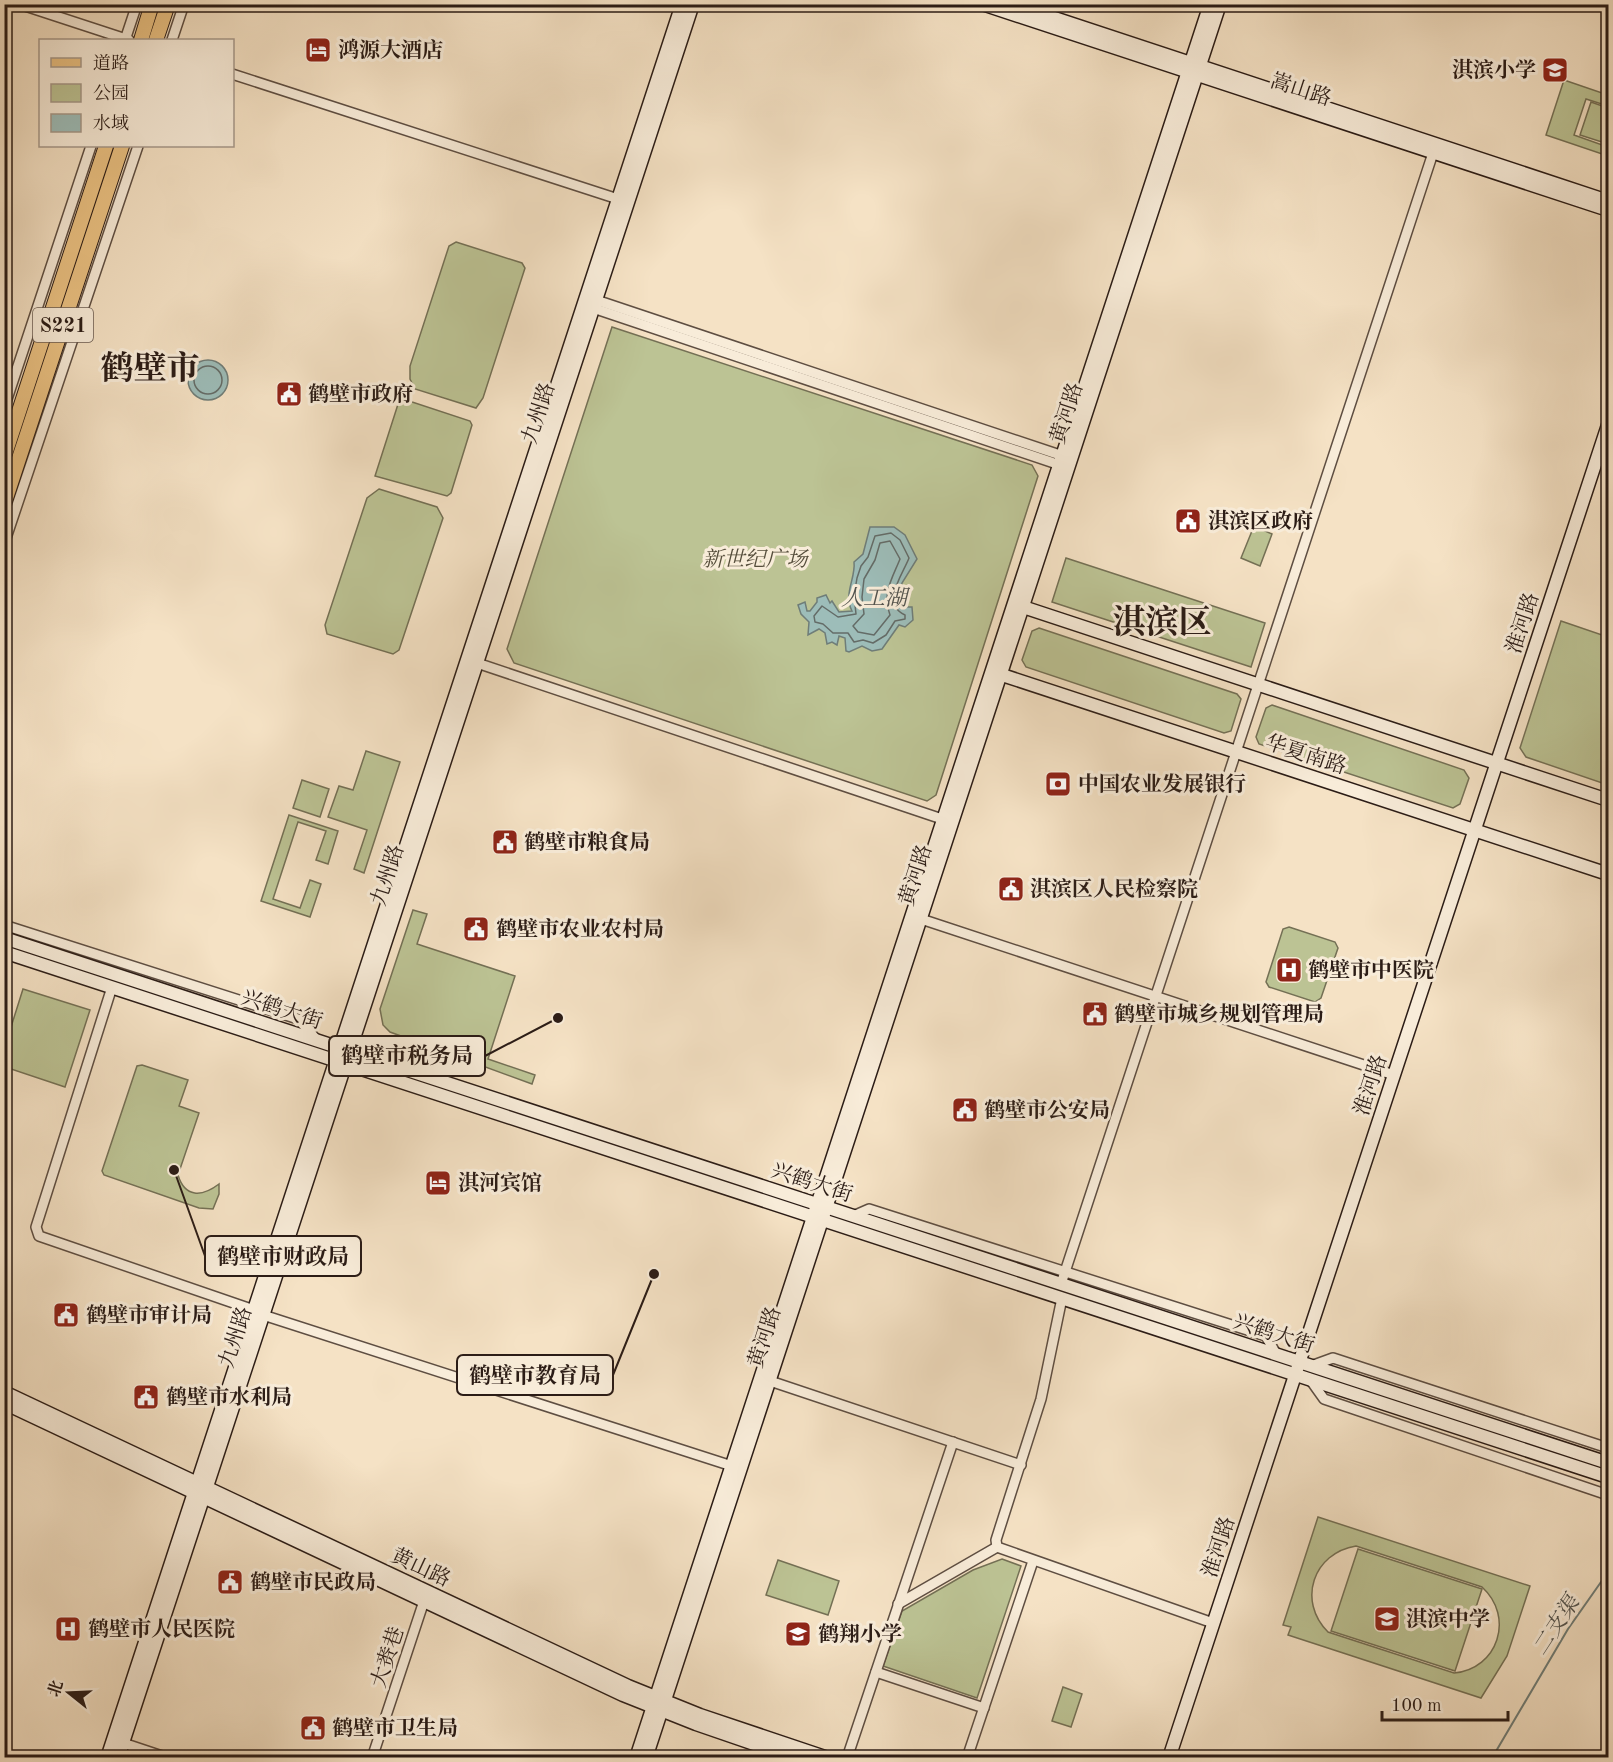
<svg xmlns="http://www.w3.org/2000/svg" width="1613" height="1762" font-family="'Old Standard TT','Noto Serif SC',serif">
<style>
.green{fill:#bcc394;stroke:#747055;stroke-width:1.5;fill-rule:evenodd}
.water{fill:#9dbdb9;stroke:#6f7d78;stroke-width:1.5}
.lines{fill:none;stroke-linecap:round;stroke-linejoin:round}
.shore{stroke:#646c68;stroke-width:1.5}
.stream{stroke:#6f7d78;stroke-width:2}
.street-casing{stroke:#5e4e42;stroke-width:12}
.secondary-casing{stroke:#2b1c16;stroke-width:15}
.primary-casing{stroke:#2b1c16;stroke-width:16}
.street{stroke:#f8ecd9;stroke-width:9}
.secondary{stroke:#f8ecd9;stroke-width:12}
.primary{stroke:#eac182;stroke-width:14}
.labels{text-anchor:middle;stroke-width:6;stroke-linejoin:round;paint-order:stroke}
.shield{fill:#f8ecd9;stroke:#685a50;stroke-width:1.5}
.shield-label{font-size:20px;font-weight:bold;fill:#2b1c16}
.poi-label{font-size:21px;font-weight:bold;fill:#2b1c16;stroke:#f8ecd9;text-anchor:start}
.street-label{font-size:21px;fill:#2b1c16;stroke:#f8ecd9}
.park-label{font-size:21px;font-style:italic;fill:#564e3c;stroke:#f8ecd9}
.water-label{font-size:22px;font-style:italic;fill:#53544f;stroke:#f8ecd9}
.town-label{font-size:33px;font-weight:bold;fill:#2b1c16;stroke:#f8ecd9}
.leader{fill:none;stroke:#2b1c16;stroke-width:2}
.callout-dot{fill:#2b1c16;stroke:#f8ecd9;stroke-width:2}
.callout{fill:#f8ecd9;stroke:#2b1c16;stroke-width:2}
.callout-label{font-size:22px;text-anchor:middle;font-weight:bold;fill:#2b1c16}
</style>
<rect width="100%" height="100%" fill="#f5e2c5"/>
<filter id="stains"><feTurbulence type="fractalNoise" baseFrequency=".00333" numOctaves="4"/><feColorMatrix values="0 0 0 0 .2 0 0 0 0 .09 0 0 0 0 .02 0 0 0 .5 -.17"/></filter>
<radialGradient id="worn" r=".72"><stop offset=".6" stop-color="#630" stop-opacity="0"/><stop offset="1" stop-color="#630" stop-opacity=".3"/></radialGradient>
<g class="green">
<polygon points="1564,80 1608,95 1608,106 1586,99 1574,135 1608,147 1608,156 1546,135"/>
<polygon points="1591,102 1608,108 1608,144 1580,135"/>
<polygon points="456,242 522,263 525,268 483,398 476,408 415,389 410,379 410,366 449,246"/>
<polygon points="612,327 1032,465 1038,476 936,795 927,801 514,663 507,649"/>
<polygon points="400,398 470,421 472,425 451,493 447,496 375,476"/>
<polygon points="379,489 437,507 443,518 399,650 393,654 327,634 325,625 367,498"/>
<polygon points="1254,526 1272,534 1260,566 1241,558"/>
<polygon points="1066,558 1265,623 1251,667 1052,602"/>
<polygon points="1561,621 1608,637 1608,785 1526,757 1520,748"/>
<polygon points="1039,628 1237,694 1241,699 1231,731 1224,733 1026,667 1022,660 1032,631"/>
<polygon points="1272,705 1464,770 1469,778 1460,804 1453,808 1259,744 1256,737 1266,708"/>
<polygon points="366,751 400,762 364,873 354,869 367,830 328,817 339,786 353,790"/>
<polygon points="302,780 329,789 320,817 293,808"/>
<polygon points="289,815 338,831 328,864 316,860 326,831 298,822 273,899 300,908 310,880 321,884 310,917 261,901"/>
<polygon points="413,910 427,914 417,944 515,976 488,1059 535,1075 532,1084 390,1032 383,1025 380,1009"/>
<polygon points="1289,927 1335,942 1338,948 1321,998 1315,1002 1269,987 1266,982 1283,929"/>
<polygon points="23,989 90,1010 65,1087 8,1068 5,1046"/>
<path d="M 142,1065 L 188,1080 L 179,1106 L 199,1113 L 178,1175 C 185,1198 202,1197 219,1184 L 219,1194 L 213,1209 L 199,1208 L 104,1175 L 102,1171 L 137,1066 Z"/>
<path d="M 1318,1517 L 1530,1586 L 1507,1656 L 1481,1698 L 1288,1635 L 1291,1627 L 1283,1625 ZM 1356,1546 L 1482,1587 C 1515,1617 1498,1669 1454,1673 L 1328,1632 C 1297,1601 1313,1553 1356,1546 Z"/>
<polygon points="1358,1549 1482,1589 1455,1671 1331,1631"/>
<polygon points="1002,1559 1021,1566 977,1698 883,1666 902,1611 973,1570"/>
<polygon points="778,1560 839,1581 828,1615 766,1595"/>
<polygon points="1063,1687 1082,1694 1071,1727 1052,1721"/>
</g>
<g class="water">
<circle cx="208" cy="380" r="20"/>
<path d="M 870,527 L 894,527 L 905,535 L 917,559 L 902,583 L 899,602 L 903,607 L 912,607 L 913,620 L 905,627 L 899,625 L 882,649 L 872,651 L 862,646 L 849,652 L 846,651 L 845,638 L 839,636 L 837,645 L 832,642 L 827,644 L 825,633 L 819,629 L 808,635 L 809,622 L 801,614 L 798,605 L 805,602 L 807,611 L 810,611 L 817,602 L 817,598 L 826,595 L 830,603 L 832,601 L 839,612 L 852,611 C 843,594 856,578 854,562 L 863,554 Z"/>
</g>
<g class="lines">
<g class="shore">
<circle cx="208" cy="380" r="14"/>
<path d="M 891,533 L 900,540 L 909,558 C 903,574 880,604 905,615 L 905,619 L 895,621 L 886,635 L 873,643 L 863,640 L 854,642 L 848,633 L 833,633 L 823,624 L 815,622 L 814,616 L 822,606 L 838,617 L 856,614 L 854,596 L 857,578 L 861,566 L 868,557 L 875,536 Z"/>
<path d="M 890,541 L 900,559 C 892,579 882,593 890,615 L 874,635 L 858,632 L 853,626 L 864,614 L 862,597 L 864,579 L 875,560 L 880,543 Z"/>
</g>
<polyline class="stream" points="1492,1758 1568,1629 1608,1572"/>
<defs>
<g id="street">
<polyline points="19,4 129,40"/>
<polyline points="125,40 137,4"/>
<polyline points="172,40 184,4"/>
<polyline points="232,74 618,199"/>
<polyline points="596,300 1063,456"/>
<polyline points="593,308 1060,465"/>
<polyline points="4,408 91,146"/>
<polyline points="4,544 138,146"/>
<polyline points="477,663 948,821"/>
<polyline points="921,919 1394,1075"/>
<polyline points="4,925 298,1019 317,1040"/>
<polyline points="112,987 36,1227 39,1236 254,1310"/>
<polyline points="853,1216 869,1209 1266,1336 1276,1354"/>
<polyline points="1061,1284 1433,153"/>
<polyline points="1062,1298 1041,1399 996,1540 997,1547 1213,1623"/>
<polyline points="263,1315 732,1466"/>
<polyline points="1311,1366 1333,1358 1608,1448"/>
<polyline points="1309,1378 1324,1399 1608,1495"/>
<polyline points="770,1381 1021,1465"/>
<polyline points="898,1604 997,1547"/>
<polyline points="876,1672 984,1708"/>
<polyline points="123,1743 168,1758"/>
<polyline points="372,1758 424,1601"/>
<polyline points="847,1758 953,1442"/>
<polyline points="967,1758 1033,1561"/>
</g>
<g id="secondary">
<polyline points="982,4 1608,210"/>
<polyline points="1012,4 1608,201"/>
<polyline points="1017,605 1608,800"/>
<polyline points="993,672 1608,874"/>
<polyline points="4,938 1608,1463"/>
<polyline points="4,952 1608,1477"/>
<polyline points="4,1392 628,1686 700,1715 828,1758"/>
<polyline points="4,1403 623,1695 696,1724 795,1758"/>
<polyline points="107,1758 682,4"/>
<polyline points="118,1758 693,4"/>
<polyline points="636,1758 1210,4"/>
<polyline points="646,1758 1220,4"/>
<polyline points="1169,1758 1608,425"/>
</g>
<g id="primary">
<polyline points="141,40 152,4"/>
<polyline points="156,40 168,4"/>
<polyline points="4,457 106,146"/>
<polyline points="4,504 122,146"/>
</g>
</defs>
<use href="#street" class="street-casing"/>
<use href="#secondary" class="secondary-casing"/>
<use href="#primary" class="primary-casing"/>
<use href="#street" class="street"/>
<use href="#secondary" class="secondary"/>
<use href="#primary" class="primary"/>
</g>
<defs>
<symbol id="hotel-square" viewBox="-11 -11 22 22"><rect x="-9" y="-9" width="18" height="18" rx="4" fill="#8f2418" stroke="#f8ecd9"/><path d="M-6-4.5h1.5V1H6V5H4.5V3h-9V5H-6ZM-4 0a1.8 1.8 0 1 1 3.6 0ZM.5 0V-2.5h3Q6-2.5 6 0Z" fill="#fff"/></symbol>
<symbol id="school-square" viewBox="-11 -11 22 22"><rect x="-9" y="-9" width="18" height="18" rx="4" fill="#8f2418" stroke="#f8ecd9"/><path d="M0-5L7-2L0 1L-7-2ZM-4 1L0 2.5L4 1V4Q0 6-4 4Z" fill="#fff"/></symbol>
<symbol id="civic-square" viewBox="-11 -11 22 22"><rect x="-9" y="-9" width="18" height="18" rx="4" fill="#8f2418" stroke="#f8ecd9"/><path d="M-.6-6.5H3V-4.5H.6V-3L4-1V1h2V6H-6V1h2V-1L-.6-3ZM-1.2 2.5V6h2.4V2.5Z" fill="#fff"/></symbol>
<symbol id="bank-square" viewBox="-11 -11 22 22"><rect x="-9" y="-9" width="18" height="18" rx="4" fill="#8f2418" stroke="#f8ecd9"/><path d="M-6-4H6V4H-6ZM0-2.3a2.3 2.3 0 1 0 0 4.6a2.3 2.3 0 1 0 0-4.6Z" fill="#fff"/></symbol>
<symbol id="hospital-square" viewBox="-11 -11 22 22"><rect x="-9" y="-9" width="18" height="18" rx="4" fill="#8f2418" stroke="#f8ecd9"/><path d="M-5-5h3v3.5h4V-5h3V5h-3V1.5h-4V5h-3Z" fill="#fff"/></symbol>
</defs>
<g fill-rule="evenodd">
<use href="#hotel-square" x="303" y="35" width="30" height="30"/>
<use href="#school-square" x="1540" y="55" width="30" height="30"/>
<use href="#civic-square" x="274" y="379" width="30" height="30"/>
<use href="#civic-square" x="1173" y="506" width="30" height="30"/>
<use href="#bank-square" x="1043" y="769" width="30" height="30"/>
<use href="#civic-square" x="490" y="827" width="30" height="30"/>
<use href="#civic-square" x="996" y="874" width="30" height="30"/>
<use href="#civic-square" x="461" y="914" width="30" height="30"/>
<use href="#hospital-square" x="1274" y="955" width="30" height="30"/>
<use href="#civic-square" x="1080" y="999" width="30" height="30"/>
<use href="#civic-square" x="950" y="1095" width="30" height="30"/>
<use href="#hotel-square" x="423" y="1168" width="30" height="30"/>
<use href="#civic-square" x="51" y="1300" width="30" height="30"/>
<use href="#civic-square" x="131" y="1382" width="30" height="30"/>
<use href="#civic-square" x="215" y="1567" width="30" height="30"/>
<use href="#school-square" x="1372" y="1604" width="30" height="30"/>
<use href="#hospital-square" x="53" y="1614" width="30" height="30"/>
<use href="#school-square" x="783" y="1619" width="30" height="30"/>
<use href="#civic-square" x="298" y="1713" width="30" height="30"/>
</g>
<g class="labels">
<rect class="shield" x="33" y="308" width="60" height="34" rx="4.5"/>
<g class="shield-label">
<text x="63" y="332">S221</text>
</g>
<g class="poi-label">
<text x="338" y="57">鸿源大酒店</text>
<text x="1536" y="77" text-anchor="end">淇滨小学</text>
<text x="308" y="401">鹤壁市政府</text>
<text x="1208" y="528">淇滨区政府</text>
<text x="1078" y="791">中国农业发展银行</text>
<text x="524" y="849">鹤壁市粮食局</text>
<text x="1030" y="896">淇滨区人民检察院</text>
<text x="496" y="936">鹤壁市农业农村局</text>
<text x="1308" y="977">鹤壁市中医院</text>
<text x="1114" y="1021">鹤壁市城乡规划管理局</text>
<text x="984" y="1117">鹤壁市公安局</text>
<text x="458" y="1190">淇河宾馆</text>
<text x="86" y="1322">鹤壁市审计局</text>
<text x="166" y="1404">鹤壁市水利局</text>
<text x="250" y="1589">鹤壁市民政局</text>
<text x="1406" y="1626">淇滨中学</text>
<text x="88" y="1636">鹤壁市人民医院</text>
<text x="818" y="1641">鹤翔小学</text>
<text x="332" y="1735">鹤壁市卫生局</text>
</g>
<g class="street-label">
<text transform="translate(1301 89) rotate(18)" y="7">嵩山路</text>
<text transform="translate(538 413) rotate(-72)" y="7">九州路</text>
<text transform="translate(1066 413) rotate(-72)" y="7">黄河路</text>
<text transform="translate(1522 623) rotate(-72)" y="7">淮河路</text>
<text transform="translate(1306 754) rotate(18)" y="7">华夏南路</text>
<text transform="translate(387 875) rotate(-72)" y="7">九州路</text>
<text transform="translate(915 875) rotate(-72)" y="7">黄河路</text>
<text transform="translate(282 1009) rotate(18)" y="7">兴鹤大街</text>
<text transform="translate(1370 1085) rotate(-72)" y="7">淮河路</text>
<text transform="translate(812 1182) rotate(18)" y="7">兴鹤大街</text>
<text transform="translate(1274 1333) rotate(18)" y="7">兴鹤大街</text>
<text transform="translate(235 1337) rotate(-72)" y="7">九州路</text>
<text transform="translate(764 1337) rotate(-72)" y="7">黄河路</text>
<text transform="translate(1218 1547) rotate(-72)" y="7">淮河路</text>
<text transform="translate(421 1567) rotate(25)" y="7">黄山路</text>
<text transform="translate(387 1657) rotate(-72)" y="7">大赉巷</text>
</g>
<g class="park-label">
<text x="755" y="566">新世纪广场</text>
</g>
<g class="water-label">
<text x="874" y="605">人工湖</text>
<text transform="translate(1555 1625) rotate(-57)" y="8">二支渠</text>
</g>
<g class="town-label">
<text x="150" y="379">鹤壁市</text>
<text x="1162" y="633">淇滨区</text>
</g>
</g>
<path class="leader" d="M558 1018L485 1056M174 1170L205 1256M654 1274L613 1375"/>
<g class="callout-dot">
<circle cx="558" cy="1018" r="6"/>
<circle cx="174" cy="1170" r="6"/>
<circle cx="654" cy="1274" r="6"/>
</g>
<g class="callout">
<rect x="329" y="1036" width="156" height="40" rx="6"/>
<rect x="205" y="1236" width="156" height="40" rx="6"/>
<rect x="457" y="1355" width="156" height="40" rx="6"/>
</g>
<g class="callout-label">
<text x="407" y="1063">鹤壁市税务局</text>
<text x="283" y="1264">鹤壁市财政局</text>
<text x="535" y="1383">鹤壁市教育局</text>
</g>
<rect width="1613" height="1762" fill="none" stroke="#f5e2c5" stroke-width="24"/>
<rect x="6" y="6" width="1601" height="1750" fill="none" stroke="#2b1c16" stroke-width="3"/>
<rect x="12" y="12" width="1589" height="1738" fill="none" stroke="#2b1c16" stroke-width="1.5"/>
<rect x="39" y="39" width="195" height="108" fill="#f8ecd9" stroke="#a6998b" stroke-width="1.5"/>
<rect x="51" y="58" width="30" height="9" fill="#eac182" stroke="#a6998b" stroke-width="1.5"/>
<text x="93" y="69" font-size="18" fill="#2b1c16">道路</text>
<rect x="51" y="84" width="30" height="18" fill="#bcc394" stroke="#a6998b" stroke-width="1.5"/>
<text x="93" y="99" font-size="18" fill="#2b1c16">公园</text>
<rect x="51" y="114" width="30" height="18" fill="#9dbdb9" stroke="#a6998b" stroke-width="1.5"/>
<text x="93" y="129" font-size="18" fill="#2b1c16">水域</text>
<g transform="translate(69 1693) rotate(288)" stroke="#f8ecd9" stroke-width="4.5" paint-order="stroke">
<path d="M0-4.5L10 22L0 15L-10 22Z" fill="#2b1c16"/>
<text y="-9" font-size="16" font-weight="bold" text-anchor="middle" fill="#2b1c16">北</text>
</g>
<path d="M1382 1711v9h126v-9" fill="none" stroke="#2b1c16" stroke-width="3"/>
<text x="1391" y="1711" font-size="18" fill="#2b1c16" stroke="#f8ecd9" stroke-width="4.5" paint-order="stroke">100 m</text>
<rect width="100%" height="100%" filter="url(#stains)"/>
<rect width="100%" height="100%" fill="url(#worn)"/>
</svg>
